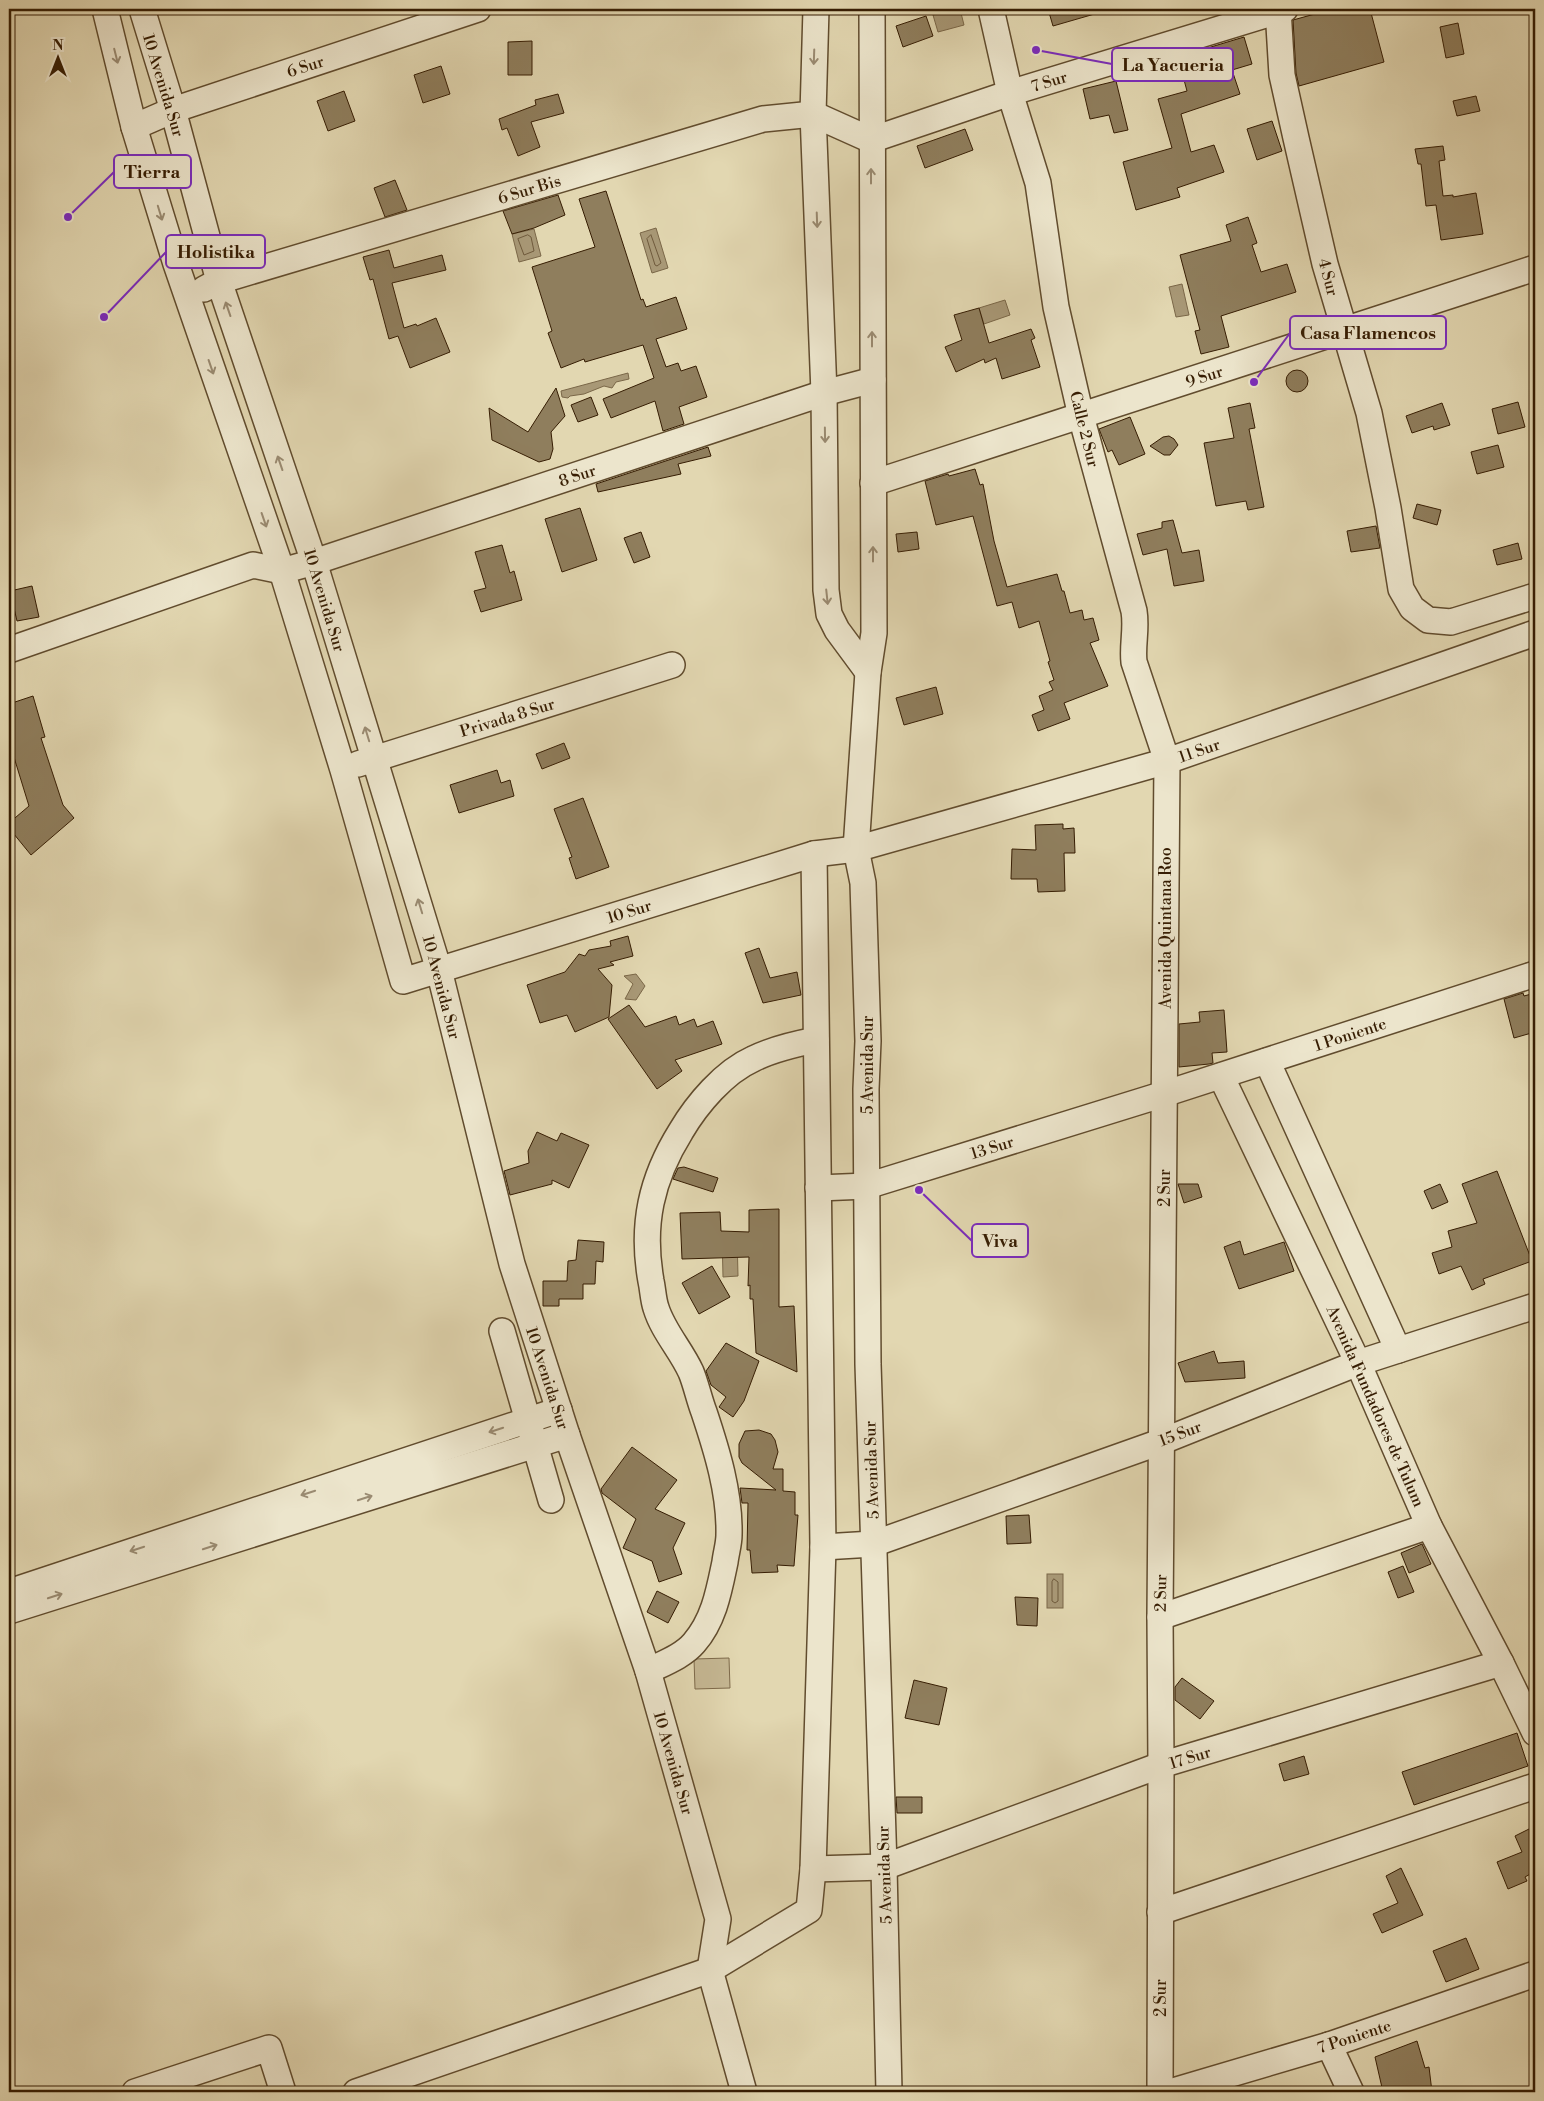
<svg xmlns="http://www.w3.org/2000/svg" width="1544" height="2101" font-family="'Libre Bodoni',serif">
<style>
.green{fill:#c5b793;stroke:#7e6a4b}
.water{fill:#a89876;stroke:#7a6748}
.lines{fill:none;stroke-linecap:round;stroke-linejoin:round}
.shore{stroke:#6f5a3c;stroke-width:1}
.building{fill:#8f7e5d;stroke:#361d03}
.minor-casing{stroke:#614c2e;stroke-width:28}
.minor{stroke:#ece5cc;stroke-width:25}
.oneway{stroke:#9a8b72}
.labels{text-anchor:middle;stroke-width:5;stroke-linejoin:round;paint-order:stroke}
.street-label{font-size:16px;fill:#361d03;stroke:#ece5cc}
.leader{fill:none;stroke:#7b2cbf;stroke-width:2}
.callout-dot{fill:#7b2cbf;stroke:#ece5cc;stroke-width:2}
.callout{fill:#ece5cc;stroke:#7b2cbf;stroke-width:2}
.callout-label{font-size:18px;text-anchor:middle;font-weight:bold;fill:#361d03}
</style>
<rect width="100%" height="100%" fill="#e2d7b1"/>
<filter id="stains"><feTurbulence type="fractalNoise" baseFrequency=".004" numOctaves="4"/><feColorMatrix values="0 0 0 0 .2 0 0 0 0 .09 0 0 0 0 .02 0 0 0 .5 -.17"/></filter>
<radialGradient id="worn" r=".72"><stop offset=".6" stop-color="#630" stop-opacity="0"/><stop offset="1" stop-color="#630" stop-opacity=".3"/></radialGradient>
<polygon class="green" points="729,1658 730,1688 695,1689 694,1659"/>
<g class="water">
<polygon points="957,9 960,9 964,25 938,32 933,15"/>
<polygon points="656,228 668,268 652,273 640,233"/>
<polygon points="534,229 541,256 519,262 512,234"/>
<polygon points="1182,284 1189,315 1176,317 1169,287"/>
<polygon points="1005,300 1010,315 984,324 979,308"/>
<polygon points="628,373 629,379 616,382 612,388 604,386 584,394 570,396 568,398 562,397 561,391"/>
<polygon points="636,974 645,986 636,1000 625,999 633,984 624,976"/>
<polygon points="722,1234 737,1234 738,1276 723,1277"/>
<rect x="1047" y="1574" width="16" height="34"/>
</g>
<g class="lines">
<g class="shore">
<polygon points="528,235 531,237 534,251 524,255 518,239"/>
<polygon points="651,235 661,263 657,266 655,265 647,239"/>
<polygon points="1054,1579 1058,1582 1058,1601 1055,1603 1052,1601 1052,1582"/>
</g>
</g>
<g class="building">
<polygon points="1048,9 1097,9 1098,13 1053,26"/>
<polygon points="1333,9 1370,9 1384,62 1299,86 1296,73 1293,20"/>
<polygon points="926,16 933,36 903,47 896,26"/>
<polygon points="1458,23 1464,54 1446,58 1440,27"/>
<polygon points="1244,37 1252,64 1232,70 1240,94 1181,114 1191,152 1214,145 1224,172 1177,188 1180,197 1136,210 1123,162 1172,148 1158,99 1187,91 1180,65 1194,61 1191,53"/>
<polygon points="532,41 532,75 508,75 508,42"/>
<polygon points="441,66 450,94 423,103 414,75"/>
<polygon points="1116,81 1128,130 1114,133 1109,115 1090,119 1083,89"/>
<polygon points="344,91 355,121 328,131 317,101"/>
<polygon points="558,94 564,113 531,122 540,147 518,156 507,128 502,130 499,119 536,105 535,100"/>
<polygon points="1476,96 1480,111 1457,116 1453,101"/>
<polygon points="1272,121 1282,151 1257,160 1247,129"/>
<polygon points="965,129 973,150 925,168 917,146"/>
<polygon points="1443,146 1445,160 1439,161 1443,196 1453,195 1453,197 1476,193 1483,234 1441,240 1436,205 1426,206 1421,164 1418,164 1415,149"/>
<polygon points="395,180 407,210 385,217 374,188"/>
<polygon points="606,191 641,300 643,299 646,307 676,297 687,329 656,339 666,367 678,363 681,371 696,366 707,397 679,407 684,424 663,431 655,401 611,418 603,399 654,378 643,345 585,362 584,359 561,368 548,333 552,331 532,267 595,247 579,199"/>
<polygon points="558,195 565,215 534,228 512,234 503,211"/>
<polygon points="1248,217 1257,243 1252,245 1261,272 1287,264 1296,292 1221,316 1229,347 1201,354 1195,331 1200,330 1180,255 1231,241 1226,225"/>
<polygon points="389,250 394,268 442,255 446,270 392,283 404,328 416,324 417,326 436,318 450,352 410,368 398,336 389,339 373,279 370,280 363,257"/>
<polygon points="979,308 989,343 1031,329 1035,338 1031,340 1040,367 1002,379 996,358 985,363 984,359 956,372 945,347 962,340 954,315"/>
<circle cx="1297" cy="381" r="11"/>
<polygon points="556,388 565,416 551,432 553,449 550,459 539,462 492,440 489,408 528,432"/>
<polygon points="591,397 598,415 578,422 571,405"/>
<polygon points="1518,402 1525,427 1498,434 1492,409"/>
<polygon points="1250,403 1255,428 1249,429 1264,507 1248,510 1246,501 1216,506 1204,443 1234,438 1228,408"/>
<polygon points="1442,403 1450,425 1434,430 1433,426 1412,433 1406,416"/>
<polygon points="1130,417 1145,454 1119,465 1112,450 1108,452 1099,429"/>
<polygon points="1169,436 1174,439 1178,445 1170,455 1164,455 1150,446 1163,437"/>
<polygon points="1498,445 1504,467 1477,474 1471,452"/>
<polygon points="708,447 711,456 678,464 681,474 598,492 596,484"/>
<polygon points="975,469 980,485 983,484 994,541 1007,587 1057,574 1062,591 1064,591 1070,613 1082,610 1084,620 1093,618 1099,640 1090,643 1108,686 1064,703 1070,719 1038,731 1032,715 1044,710 1039,696 1053,690 1049,682 1054,680 1048,662 1050,661 1039,621 1019,628 1012,602 997,606 973,516 936,525 925,481 948,474 949,476"/>
<polygon points="1417,504 1441,510 1437,525 1413,518"/>
<polygon points="580,508 597,560 562,572 545,519"/>
<polygon points="1173,520 1182,553 1199,550 1204,581 1174,586 1167,549 1143,555 1137,534 1162,528 1162,522"/>
<polygon points="1376,526 1380,548 1351,552 1347,531"/>
<polygon points="641,532 650,557 634,563 624,538"/>
<polygon points="917,532 919,549 898,552 896,534"/>
<polygon points="1518,543 1522,559 1497,565 1493,550"/>
<polygon points="502,545 510,573 514,571 522,600 481,612 474,591 486,588 475,552"/>
<polygon points="32,586 39,617 17,621 10,591"/>
<polygon points="936,687 943,714 904,725 896,698"/>
<polygon points="33,696 45,737 41,738 63,805 74,818 31,855 9,828 9,823 29,806 9,741 9,704"/>
<polygon points="564,743 570,758 542,769 536,754"/>
<polygon points="497,770 501,783 510,780 514,796 459,813 450,785"/>
<polygon points="583,798 609,867 576,879 569,858 572,857 554,809"/>
<polygon points="1063,824 1063,829 1074,828 1075,853 1064,853 1065,891 1038,892 1037,879 1011,879 1012,849 1036,850 1035,825"/>
<polygon points="628,936 633,956 610,962 614,965 598,969 612,985 609,1017 575,1032 567,1015 540,1023 527,985 565,972 579,954 585,956 589,950 611,946 610,941"/>
<polygon points="759,948 770,978 797,972 801,995 763,1003 745,953"/>
<polygon points="1523,993 1524,996 1535,993 1535,1032 1514,1038 1504,999"/>
<polygon points="629,1005 645,1027 676,1016 679,1025 694,1019 697,1027 713,1021 722,1044 675,1060 682,1071 657,1089 608,1019"/>
<polygon points="1224,1010 1227,1052 1212,1053 1213,1063 1209,1064 1179,1067 1179,1024 1200,1022 1199,1012"/>
<polygon points="537,1132 557,1141 561,1133 589,1145 569,1188 552,1180 552,1184 510,1195 504,1171 529,1163 528,1151"/>
<polygon points="684,1167 718,1178 713,1192 673,1179 678,1168"/>
<polygon points="1497,1171 1532,1261 1483,1279 1485,1284 1472,1290 1461,1266 1439,1274 1432,1253 1452,1247 1448,1231 1477,1223 1462,1184"/>
<polygon points="1178,1184 1198,1184 1202,1197 1184,1203"/>
<polygon points="1440,1184 1448,1202 1432,1209 1424,1191"/>
<polygon points="779,1209 779,1307 794,1306 797,1372 756,1353 753,1299 750,1299 750,1285 748,1286 749,1257 682,1259 680,1213 720,1212 721,1231 749,1232 749,1210"/>
<polygon points="578,1240 604,1242 603,1262 596,1261 595,1284 583,1284 583,1299 559,1299 559,1306 543,1306 543,1281 567,1281 568,1261 576,1260"/>
<polygon points="1240,1241 1244,1255 1284,1242 1294,1271 1239,1289 1224,1247"/>
<polygon points="712,1266 730,1297 699,1314 682,1283"/>
<polygon points="726,1343 759,1361 744,1401 733,1417 719,1407 726,1397 711,1385 706,1371"/>
<polygon points="1214,1351 1218,1363 1244,1361 1245,1378 1185,1382 1178,1363"/>
<polygon points="759,1430 771,1434 775,1440 778,1452 773,1469 783,1469 783,1491 795,1492 795,1515 798,1515 794,1566 777,1565 778,1572 752,1573 750,1550 747,1550 748,1503 742,1503 740,1488 776,1490 742,1463 739,1457 739,1444 745,1431"/>
<polygon points="632,1447 677,1480 655,1509 685,1523 673,1548 682,1574 659,1582 652,1561 623,1548 636,1519 602,1493 601,1489"/>
<polygon points="1029,1515 1031,1543 1007,1544 1006,1516"/>
<polygon points="1422,1544 1431,1564 1409,1573 1401,1553"/>
<polygon points="1403,1566 1414,1592 1398,1598 1388,1572"/>
<polygon points="657,1591 679,1602 668,1623 647,1612"/>
<polygon points="1015,1597 1038,1598 1037,1626 1017,1625"/>
<polygon points="1182,1678 1214,1701 1200,1719 1175,1700 1175,1687"/>
<polygon points="914,1680 947,1688 939,1725 905,1718"/>
<polygon points="1517,1733 1528,1766 1414,1805 1402,1772"/>
<polygon points="1304,1756 1309,1774 1284,1781 1279,1764"/>
<polygon points="896,1797 922,1797 922,1813 897,1813"/>
<polygon points="1535,1826 1535,1880 1532,1873 1525,1877 1527,1881 1508,1889 1497,1862 1522,1852 1515,1836"/>
<polygon points="1401,1868 1423,1915 1382,1933 1373,1914 1398,1903 1386,1876"/>
<polygon points="1466,1938 1479,1969 1446,1982 1433,1951"/>
<polygon points="1417,2041 1425,2068 1429,2067 1432,2092 1383,2092 1375,2057"/>
</g>
<g class="lines">
<defs>
<g id="minor">
<polyline points="105,9 134,127 176,264 282,571 343,770 403,981 814,854 856,849 1167,761 1535,633"/>
<polyline points="142,9 173,110 219,281 314,562 439,970 512,1264 567,1435 648,1671 718,1919 710,1970 744,2092"/>
<polyline points="816,9 813,114 824,393 826,590 829,614 837,630 868,672"/>
<polyline points="872,9 874,633 868,672 856,849 863,883 868,1041 866,1089 868,1364 884,1867 889,2092"/>
<path d="M 991,9 L 1010,93 L 1038,183 L 1056,307 L 1081,416 L 1134,611 C 1137,629 1132,645 1134,662 L 1167,761 L 1160,1617 L 1161,1765 L 1160,2092"/>
<polyline points="1278,9 1282,75 1296,138 1325,264 1369,413 1388,508 1401,589 1412,608 1428,620 1451,622 1535,596"/>
<polyline points="134,127 173,110 478,9"/>
<polyline points="204,289 219,281 763,119 813,114 871,140 1010,93 1285,9"/>
<polyline points="873,483 1535,268"/>
<polyline points="9,650 253,565 282,571 314,562 824,393 873,380"/>
<polyline points="358,764 672,665"/>
<polyline points="1267,1061 1398,1350"/>
<polyline points="1221,1076 1358,1363 1429,1526 1501,1663 1535,1733"/>
<polyline points="818,1188 867,1186 1164,1094 1535,974"/>
<polyline points="502,1331 551,1500"/>
<polyline points="823,1547 873,1544 1163,1441 1358,1363 1535,1306"/>
<polyline points="9,1592 559,1410"/>
<polyline points="9,1611 567,1435"/>
<polyline points="1160,1617 1429,1526"/>
<path d="M 648,1671 C 664,1663 683,1656 694,1643 C 714,1620 719,1591 725,1562 C 726,1553 729,1544 729,1535 C 730,1493 717,1451 704,1412 C 699,1399 696,1384 691,1372 C 681,1350 663,1331 656,1308 C 653,1299 653,1290 651,1281 C 641,1225 651,1179 681,1131 C 697,1104 724,1072 753,1059 C 773,1049 795,1044 816,1040"/>
<polyline points="813,1869 884,1867 1161,1765 1501,1663"/>
<polyline points="1160,1912 1535,1786"/>
<polyline points="1329,2045 1351,2092"/>
<polyline points="135,2092 269,2048 283,2092"/>
<polyline points="356,2092 710,1970 809,1910 813,1869 823,1547 814,854"/>
<polyline points="1170,2092 1329,2045 1535,1974"/>
</g>
</defs>
<use href="#minor" class="minor-casing"/>
<use href="#minor" class="minor"/>
</g>
<defs><path id="oneway-shaft" d="M-6 0H5M1.5-3L5.5 0L1.5 3" fill="none" stroke-width="1.6" stroke-linecap="round" stroke-linejoin="round" transform="scale(1.25)"/></defs>
<g class="oneway">
<use href="#oneway-shaft" transform="translate(116 56) rotate(76)"/>
<use href="#oneway-shaft" transform="translate(814 57) rotate(92)"/>
<use href="#oneway-shaft" transform="translate(871 176) rotate(-90)"/>
<use href="#oneway-shaft" transform="translate(160 213) rotate(73)"/>
<use href="#oneway-shaft" transform="translate(817 220) rotate(88)"/>
<use href="#oneway-shaft" transform="translate(228 309) rotate(-109)"/>
<use href="#oneway-shaft" transform="translate(872 339) rotate(-90)"/>
<use href="#oneway-shaft" transform="translate(211 367) rotate(71)"/>
<use href="#oneway-shaft" transform="translate(825 435) rotate(89)"/>
<use href="#oneway-shaft" transform="translate(280 463) rotate(-109)"/>
<use href="#oneway-shaft" transform="translate(264 520) rotate(71)"/>
<use href="#oneway-shaft" transform="translate(873 554) rotate(-90)"/>
<use href="#oneway-shaft" transform="translate(827 597) rotate(84)"/>
<use href="#oneway-shaft" transform="translate(367 734) rotate(-107)"/>
<use href="#oneway-shaft" transform="translate(420 906) rotate(-107)"/>
<use href="#oneway-shaft" transform="translate(496 1430) rotate(162)"/>
<use href="#oneway-shaft" transform="translate(308 1493) rotate(162)"/>
<use href="#oneway-shaft" transform="translate(365 1498) rotate(-18)"/>
<use href="#oneway-shaft" transform="translate(210 1547) rotate(-18)"/>
<use href="#oneway-shaft" transform="translate(137 1549) rotate(162)"/>
<use href="#oneway-shaft" transform="translate(55 1596) rotate(-18)"/>
</g>
<g class="labels">
<g class="street-label">
<text transform="translate(305 66) rotate(-18)" y="6">6 Sur</text>
<text transform="translate(1049 81) rotate(-17)" y="6">7 Sur</text>
<text transform="translate(164 85) rotate(73)" y="6">10 Avenida Sur</text>
<text transform="translate(529 189) rotate(-17)" y="6">6 Sur Bis</text>
<text transform="translate(1329 277) rotate(75)" y="6">4 Sur</text>
<text transform="translate(1204 376) rotate(-18)" y="6">9 Sur</text>
<text transform="translate(1085 429) rotate(76)" y="6">Calle 2 Sur</text>
<text transform="translate(577 475) rotate(-18)" y="6">8 Sur</text>
<text transform="translate(325 600) rotate(73)" y="6">10 Avenida Sur</text>
<text transform="translate(507 717) rotate(-17)" y="6">Privada 8 Sur</text>
<text transform="translate(1199 750) rotate(-19)" y="6">11 Sur</text>
<text transform="translate(629 911) rotate(-17)" y="6">10 Sur</text>
<text transform="translate(1165 928) rotate(-90)" y="6">Avenida Quintana Roo</text>
<text transform="translate(442 987) rotate(75)" y="6">10 Avenida Sur</text>
<text transform="translate(1350 1034) rotate(-18)" y="6">1 Poniente</text>
<text transform="translate(867 1065) rotate(-90)" y="6">5 Avenida Sur</text>
<text transform="translate(992 1147) rotate(-17)" y="6">13 Sur</text>
<text transform="translate(1164 1188) rotate(-90)" y="6">2 Sur</text>
<text transform="translate(548 1378) rotate(72)" y="6">10 Avenida Sur</text>
<text transform="translate(1376 1406) rotate(66)" y="6">Avenida Fundadores de Tulum</text>
<text transform="translate(1180 1433) rotate(-21)" y="6">15 Sur</text>
<text transform="translate(871 1470) rotate(-92)" y="6">5 Avenida Sur</text>
<text transform="translate(1160 1593) rotate(-89)" y="6">2 Sur</text>
<text transform="translate(1190 1757) rotate(-17)" y="6">17 Sur</text>
<text transform="translate(674 1763) rotate(74)" y="6">10 Avenida Sur</text>
<text transform="translate(884 1875) rotate(-92)" y="6">5 Avenida Sur</text>
<text transform="translate(1160 1998) rotate(-90)" y="6">2 Sur</text>
<text transform="translate(1354 2036) rotate(-18)" y="6">7 Poniente</text>
</g>
</g>
<path class="leader" d="M1036 50L1112 64M68 217L114 172M104 317L166 252M1254 382L1290 333M919 1190L972 1241"/>
<g class="callout-dot">
<circle cx="1036" cy="50" r="5"/>
<circle cx="68" cy="217" r="5"/>
<circle cx="104" cy="317" r="5"/>
<circle cx="1254" cy="382" r="5"/>
<circle cx="919" cy="1190" r="5"/>
</g>
<g class="callout">
<rect x="1112" y="48" width="121" height="33" rx="5"/>
<rect x="114" y="155" width="77" height="33" rx="5"/>
<rect x="166" y="235" width="99" height="33" rx="5"/>
<rect x="1290" y="316" width="156" height="33" rx="5"/>
<rect x="972" y="1224" width="56" height="33" rx="5"/>
</g>
<g class="callout-label">
<text x="1173" y="71">La Yacueria</text>
<text x="152" y="178">Tierra</text>
<text x="216" y="258">Holistika</text>
<text x="1368" y="339">Casa Flamencos</text>
<text x="1000" y="1247">Viva</text>
</g>
<rect width="1544" height="2101" fill="none" stroke="#e2d7b1" stroke-width="30"/>
<rect x="10" y="10" width="1524" height="2081" fill="none" stroke="#361d03" stroke-width="2.5"/>
<rect x="15" y="15" width="1514" height="2071" fill="none" stroke="#361d03"/>
<g transform="translate(58 58)" stroke="#ece5cc" stroke-width="4" paint-order="stroke">
<path d="M0-4L9 19L0 12L-9 19Z" fill="#361d03"/>
<text y="-8" font-size="14" font-weight="bold" text-anchor="middle" fill="#361d03">N</text>
</g>
<rect width="100%" height="100%" filter="url(#stains)"/>
<rect width="100%" height="100%" fill="url(#worn)"/>
</svg>
